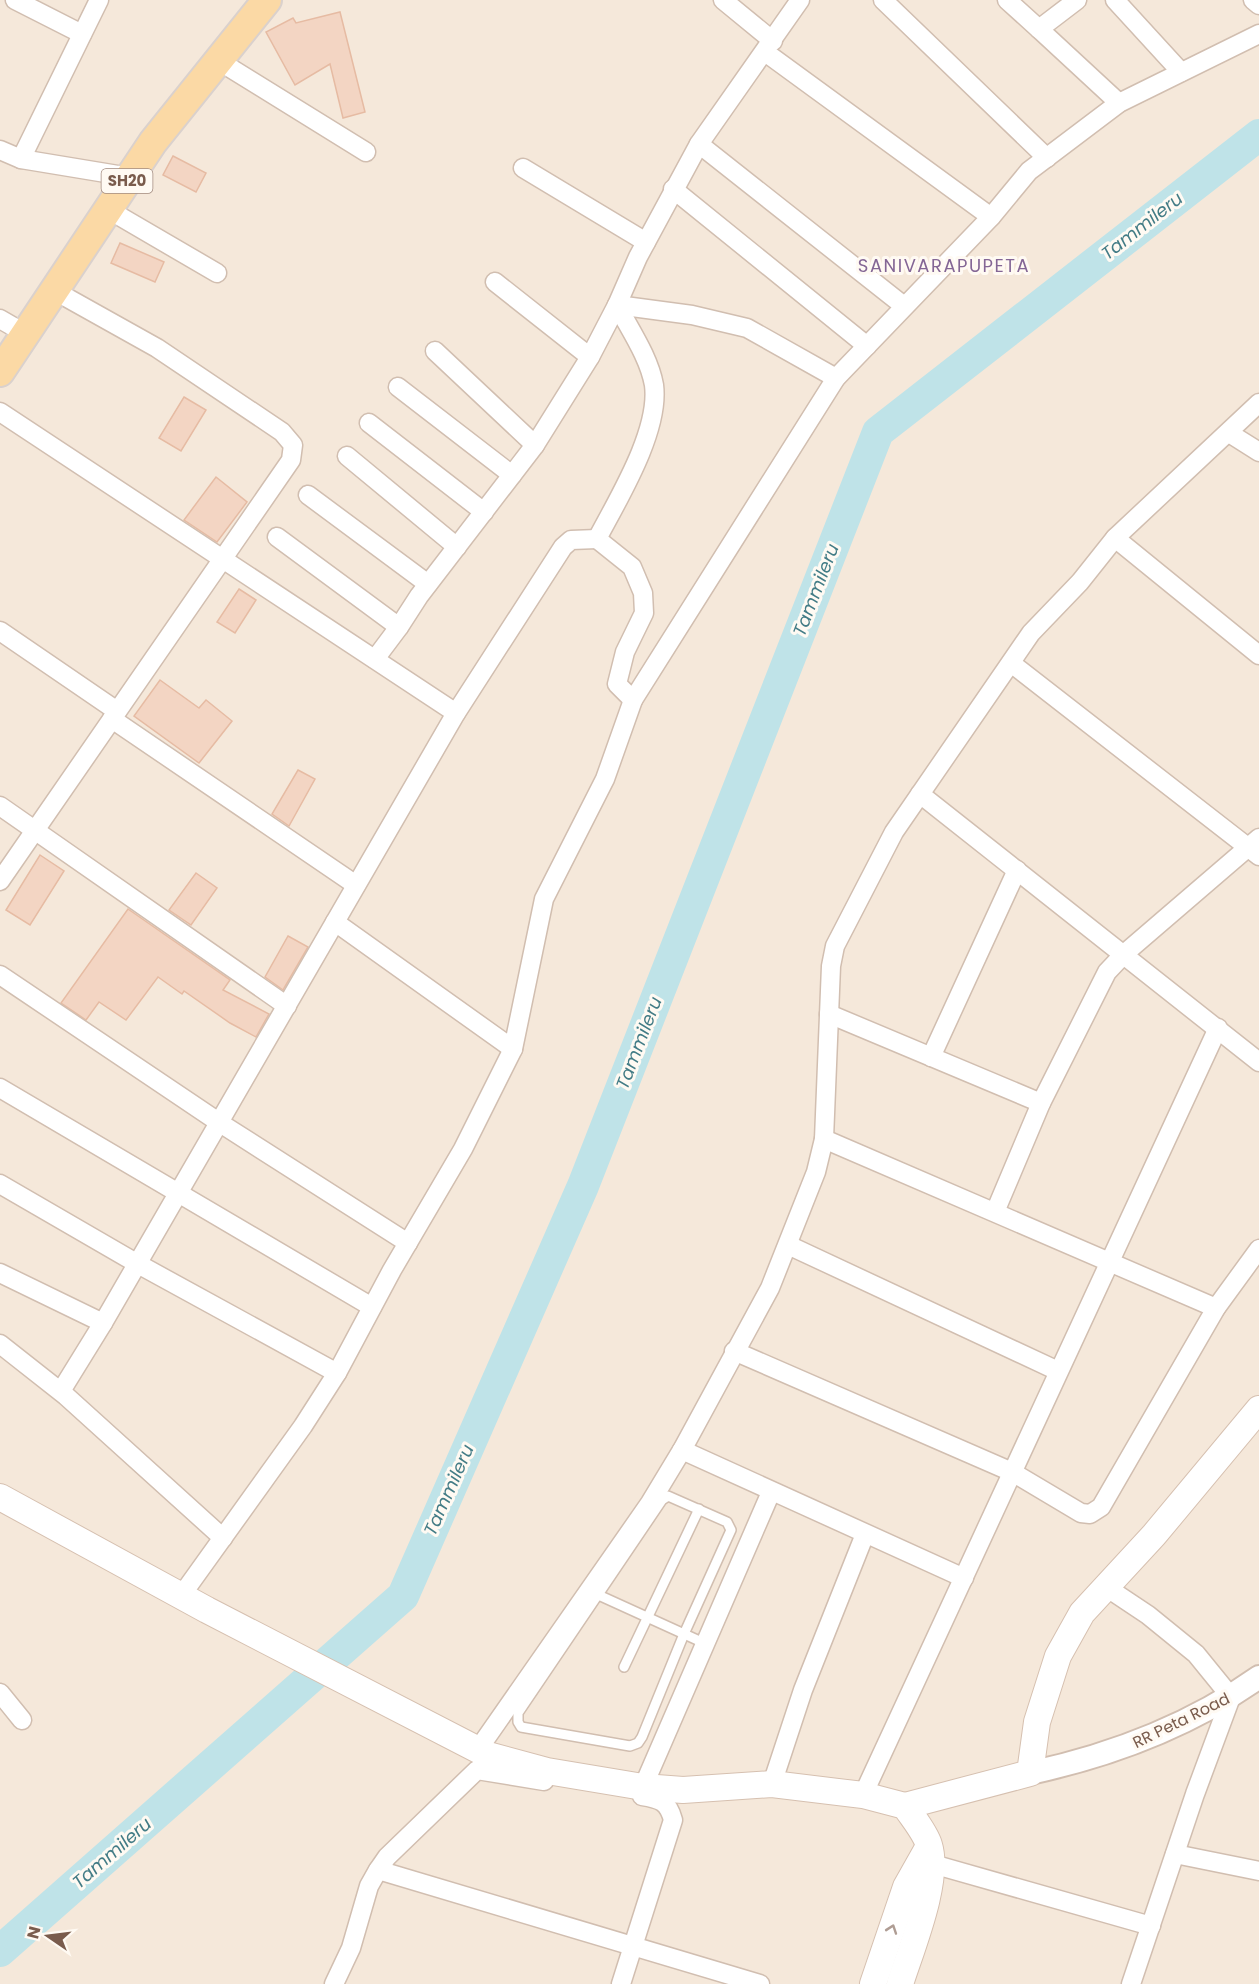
<svg xmlns="http://www.w3.org/2000/svg" width="1259" height="1984" font-family="Poppins,sans-serif">
<style>
.residential{fill:#f5e8da}
.lines{fill:none;stroke-linecap:round;stroke-linejoin:round}
.river{stroke:#bfe3e8;stroke-width:32}
.building{fill:#f3d5c3;stroke:#e6bba3;stroke-width:1.5}
.service-casing{stroke:#d1beb0;stroke-width:12}
.minor-casing{stroke:#d1beb0;stroke-width:21}
.tertiary-casing{stroke:#d1beb0;stroke-width:26}
.secondary-casing{stroke:#d6c0b0;stroke-width:28}
.primary-casing{stroke:#dad1cd;stroke-width:32}
.service{stroke:#fff;stroke-width:9}
.minor{stroke:#fff;stroke-width:18}
.tertiary{stroke:#fff;stroke-width:22}
.secondary{stroke:#fff;stroke-width:26}
.primary{stroke:#fbd9a5;stroke-width:28}
.oneway{stroke:#af9d94}
.labels{text-anchor:middle;stroke-width:6;stroke-linejoin:round;paint-order:stroke}
.shield{fill:#fffaf3;stroke:#a28b7f;stroke-width:1.5}
.shield-label{font-size:15px;font-weight:bold;fill:#7a5c4d}
.street-label{font-size:16px;fill:#7a5c4d;stroke:#fffaf3}
.water-label{font-size:18px;font-style:italic;fill:#437c86;stroke:#fffaf3}
.neighbourhood-label{font-size:18px;letter-spacing:1.5px;fill:#846695;stroke:#fffaf3}
</style>
<rect width="100%" height="100%" fill="#fdf6ec"/>
<rect class="residential" x="0" y="0" width="1259" height="1984"/>
<g class="lines">
<polyline class="river" points="0,1951 403,1596 583,1186 878,432 1259,135"/>
</g>
<g class="building">
<polygon points="340,12 365,112 343,118 330,64 295,85 266,32 293,18 296,23"/>
<polygon points="173,156 206,173 196,192 163,175"/>
<polygon points="120,243 164,262 155,282 111,263"/>
<polygon points="184,397 206,410 181,451 159,438"/>
<polygon points="216,477 247,502 217,542 184,520"/>
<polygon points="239,589 256,600 235,633 217,622"/>
<polygon points="160,680 199,708 206,700 232,721 199,763 134,716"/>
<polygon points="298,770 315,779 289,826 272,814"/>
<polygon points="40,855 64,871 30,925 6,910"/>
<polygon points="196,873 217,888 191,925 169,910"/>
<polygon points="128,909 230,980 223,990 269,1014 256,1037 230,1023 184,991 182,994 158,977 126,1020 99,1002 86,1020 61,1003"/>
<polygon points="288,936 308,947 283,990 265,977"/>
</g>
<g class="lines">
<defs>
<g id="service">
<polygon points="668,1496 727,1522 731,1530 684,1634 642,1737 638,1743 630,1746 521,1727 518,1722 518,1713 662,1500"/>
<polyline points="594,1593 704,1643"/>
<polyline points="624,1667 699,1509"/>
</g>
<g id="minor">
<polyline points="15,0 82,34"/>
<polyline points="723,0 773,41"/>
<polyline points="883,0 1047,158"/>
<polyline points="1007,0 1039,29 1077,0"/>
<polyline points="1115,0 1181,72"/>
<polyline points="1253,0 1259,5"/>
<polyline points="1039,29 1119,103"/>
<polyline points="765,52 991,217"/>
<polyline points="219,61 366,152"/>
<polyline points="699,144 904,306"/>
<polyline points="0,150 21,159 130,177"/>
<polyline points="21,159 99,0"/>
<polyline points="523,168 646,242"/>
<polyline points="673,189 867,346"/>
<polyline points="109,210 217,273"/>
<polyline points="495,282 590,357"/>
<path d="M 617,305 C 630,330 649,357 654,385 C 660,431 618,499 597,539 L 632,567 L 643,593 L 644,613 L 625,652 L 617,684 L 633,700 L 836,378 L 991,217 L 1029,171 L 1119,103 L 1259,34"/>
<polyline points="617,305 692,315 747,328 836,378"/>
<polyline points="0,319 26,334"/>
<polyline points="435,351 535,445"/>
<polyline points="398,387 512,475"/>
<polyline points="1259,403 1115,538 1259,655"/>
<polyline points="0,412 456,713"/>
<polyline points="369,423 484,512"/>
<polyline points="1229,433 1259,452"/>
<polyline points="347,456 457,547"/>
<polyline points="308,495 428,584"/>
<polyline points="277,537 399,627 419,596 535,445 590,357 617,305 638,257 699,144 800,0"/>
<polyline points="0,631 117,711"/>
<polyline points="375,659 399,627"/>
<polyline points="1011,663 1259,856"/>
<polyline points="112,719 356,885"/>
<polyline points="920,794 1259,1062"/>
<polyline points="0,806 287,1006"/>
<polyline points="0,881 291,460 293,445 282,432 157,348 55,291"/>
<polyline points="335,922 513,1049"/>
<polyline points="0,975 220,1123 408,1243"/>
<polyline points="829,1014 1041,1103"/>
<polyline points="931,1057 1017,870"/>
<polyline points="0,1088 372,1307"/>
<polyline points="824,1139 1216,1308"/>
<polyline points="0,1184 138,1264 337,1373"/>
<polyline points="995,1212 1041,1103 1107,972 1124,954 1259,838"/>
<polyline points="788,1245 1058,1371"/>
<polyline points="0,1273 103,1323"/>
<polyline points="0,1344 66,1396 223,1538"/>
<polyline points="734,1351 1012,1472 1081,1513 1090,1514 1101,1507 1216,1308 1259,1249"/>
<polyline points="61,1391 103,1323 456,713 563,547 571,540 597,539"/>
<polyline points="682,1450 964,1578"/>
<polyline points="1106,1587 1148,1615 1196,1654 1231,1697 1195,1794 1131,1984"/>
<polyline points="181,1596 303,1426 337,1373 392,1270 463,1149 513,1049 544,899 605,779 633,700"/>
<polyline points="0,1693 22,1720"/>
<polyline points="477,1751 650,1503 682,1450 770,1288 816,1172 824,1139 831,966 835,946 894,832 1031,633 1080,582 1115,538"/>
<polyline points="772,1784 803,1690 865,1534"/>
<polyline points="643,1787 771,1492"/>
<polyline points="863,1795 1218,1028"/>
<polyline points="1175,1854 1259,1871"/>
<polyline points="922,1861 1151,1926"/>
<polyline points="378,1870 760,1984"/>
<polyline points="334,1984 351,1948 369,1886 378,1870 387,1857 477,1770 544,1781"/>
<path d="M 621,1984 L 673,1820 C 668,1801 660,1799 642,1796"/>
</g>
<path id="tertiary" d="M 1030,1773 C 1113,1755 1190,1726 1259,1677"/>
<g id="secondary">
<path d="M 0,1497 L 207,1610 L 488,1755 L 547,1771 L 643,1787 L 683,1790 L 772,1784 L 863,1795 L 905,1806 C 913,1818 925,1832 929,1845 C 940,1880 911,1949 900,1984"/>
<polyline points="905,1806 1030,1773 1037,1722 1058,1656 1082,1613 1154,1535 1259,1409"/>
<polyline points="873,1984 906,1887 928,1848"/>
</g>
<polyline id="primary" points="0,372 153,142 267,0"/>
</defs>
<use href="#service" class="service-casing"/>
<use href="#minor" class="minor-casing"/>
<use href="#tertiary" class="tertiary-casing"/>
<use href="#secondary" class="secondary-casing"/>
<use href="#primary" class="primary-casing"/>
<use href="#service" class="service"/>
<use href="#minor" class="minor"/>
<use href="#tertiary" class="tertiary"/>
<use href="#secondary" class="secondary"/>
<use href="#primary" class="primary"/>
</g>
<defs><path id="oneway-chevron" d="M-2-3.5L2.5 0L-2 3.5" fill="none" stroke-width="1.6" stroke-linecap="round" stroke-linejoin="round" transform="scale(1.5)"/></defs>
<use class="oneway" href="#oneway-chevron" transform="translate(892 1929) rotate(-71)"/>
<g class="labels">
<rect class="shield" x="101.5" y="169" width="51" height="24" rx="4.5"/>
<g class="shield-label">
<text x="127" y="186">SH20</text>
</g>
<g class="street-label">
<text transform="translate(1181 1720) rotate(-26)" y="6">RR Peta Road</text>
</g>
<g class="water-label">
<text transform="translate(1142 226) rotate(-38)" y="6">Tammileru</text>
<text transform="translate(816 590) rotate(-69)" y="6">Tammileru</text>
<text transform="translate(639 1043) rotate(-69)" y="6">Tammileru</text>
<text transform="translate(449 1490) rotate(-66)" y="6">Tammileru</text>
<text transform="translate(112 1853) rotate(-41)" y="6">Tammileru</text>
</g>
<g class="neighbourhood-label">
<text x="944" y="272">SANIVARAPUPETA</text>
</g>
</g>
<g transform="translate(48 1936) rotate(284)" stroke="#fffaf3" stroke-width="4.5" paint-order="stroke">
<path d="M0-4.5L10 22L0 15L-10 22Z" fill="#7a5c4d"/>
<text y="-9" font-size="16" font-weight="bold" text-anchor="middle" fill="#7a5c4d">N</text>
</g>
</svg>
